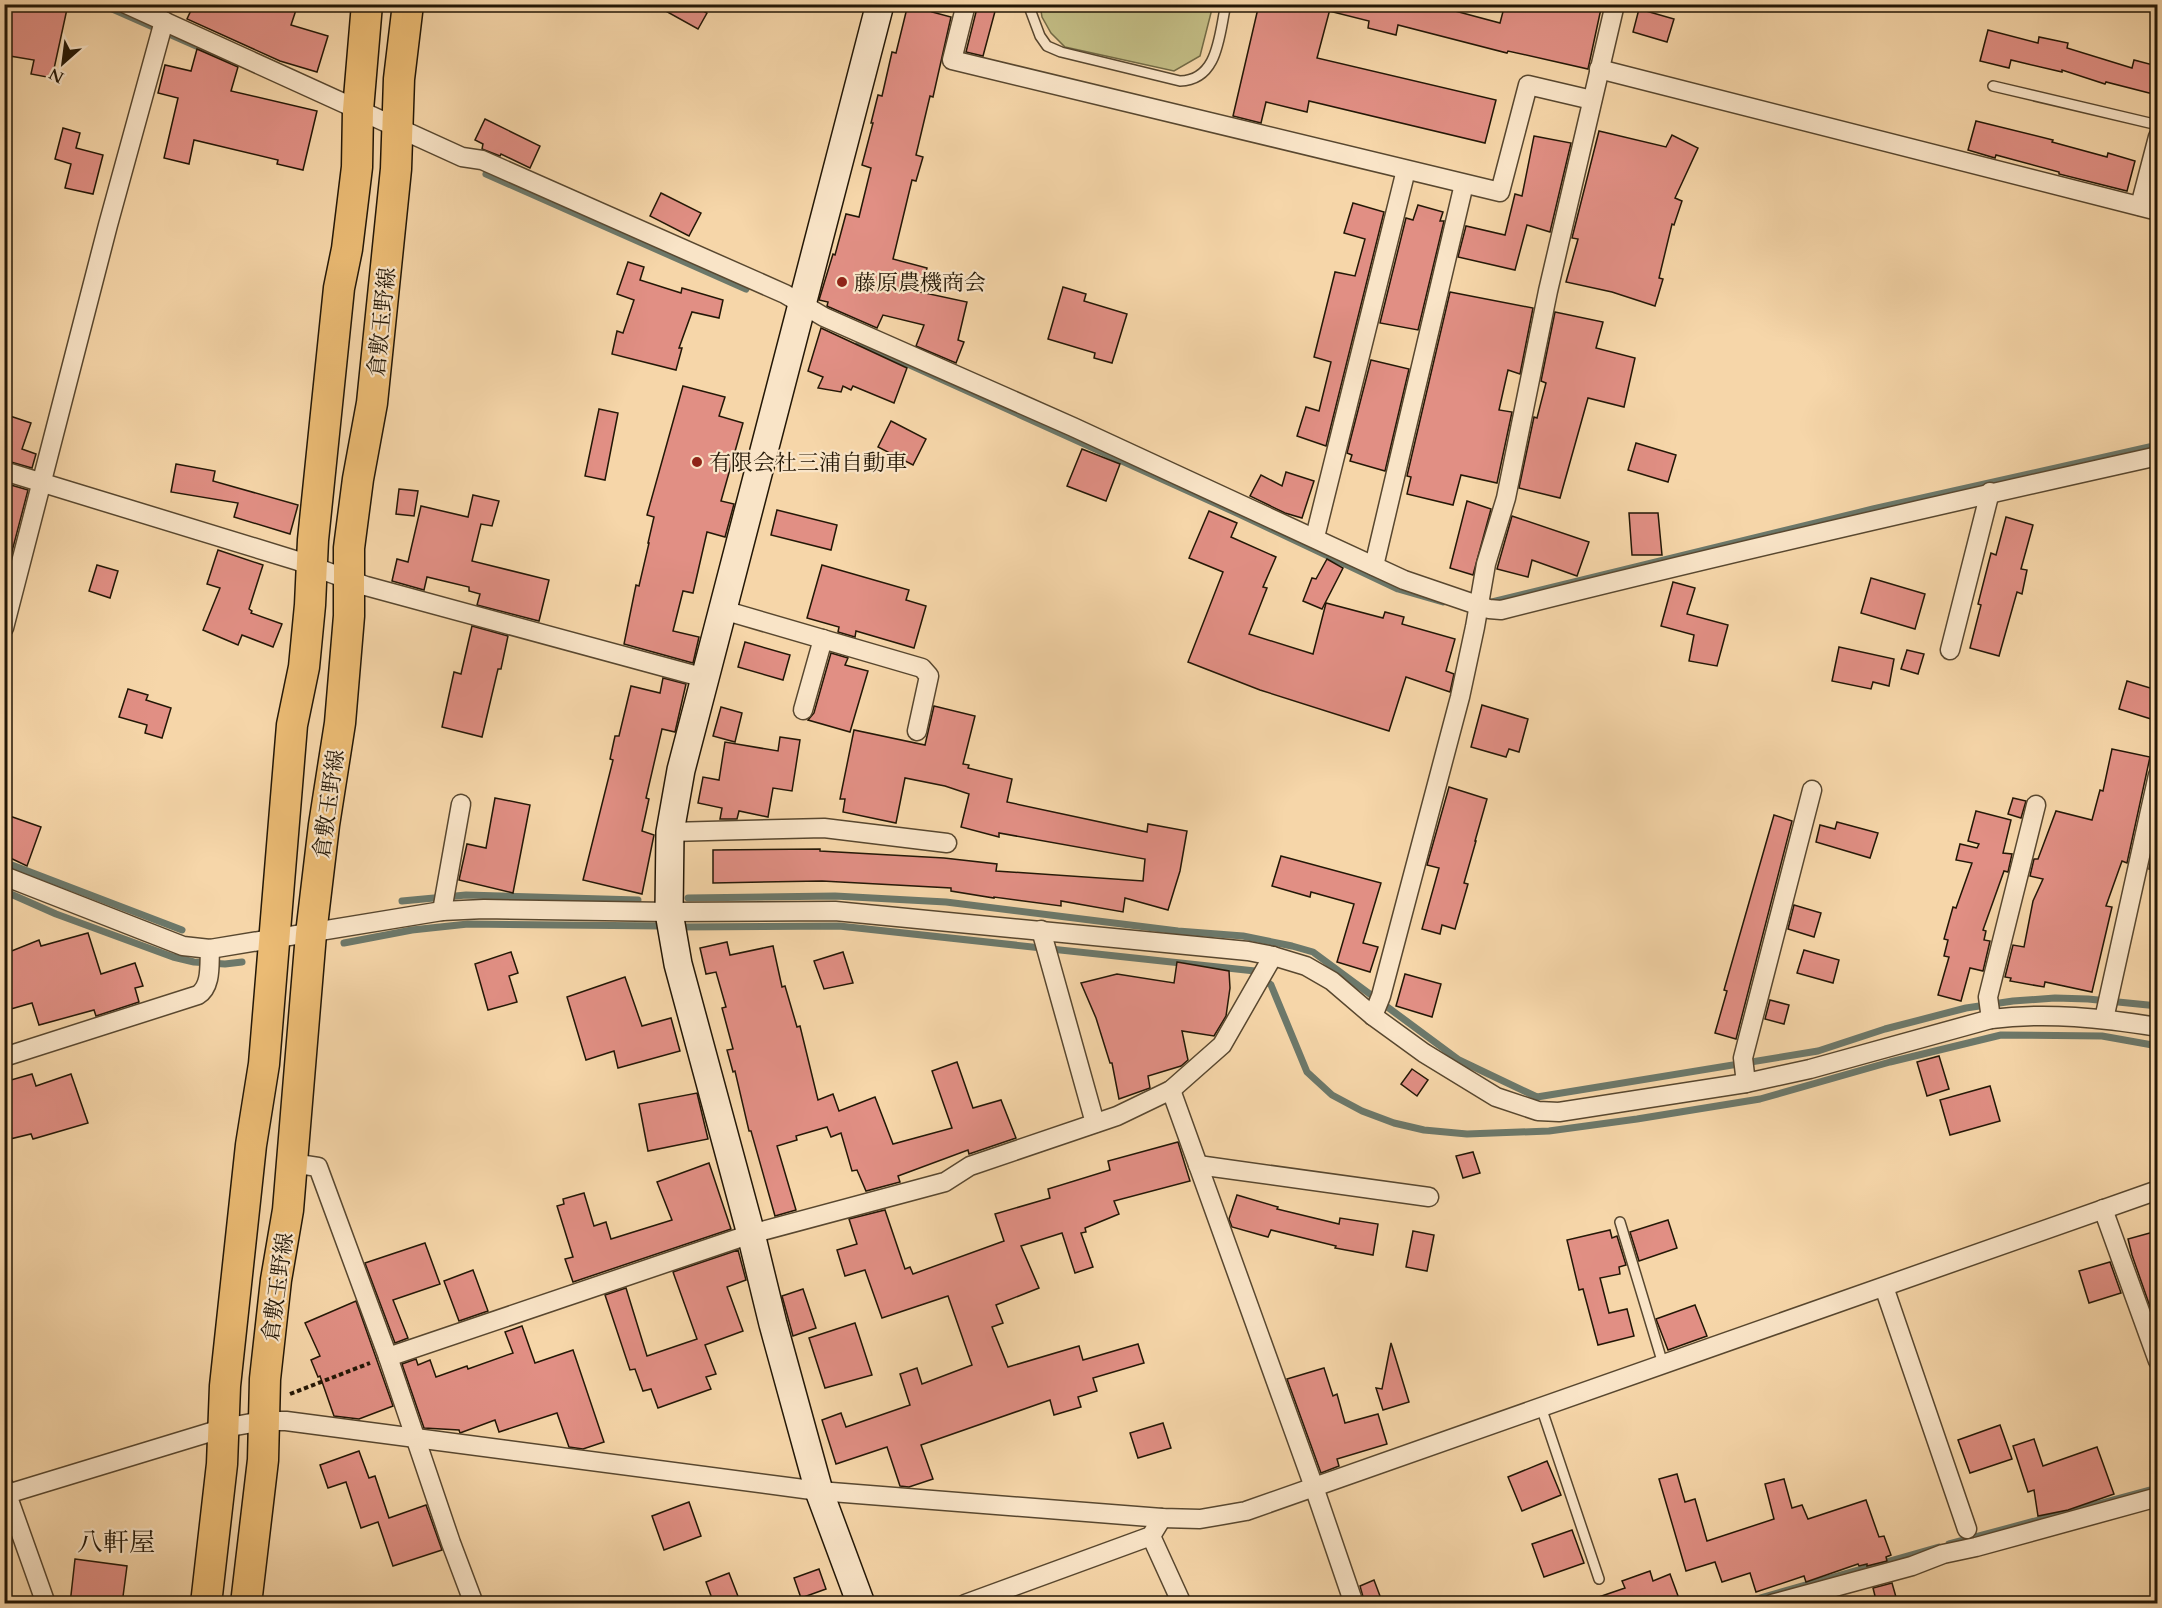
<svg xmlns="http://www.w3.org/2000/svg" width="2162" height="1608" font-family="Cardo,'Noto Serif JP',serif">
<style>
.green{fill:#c2bc84;stroke:#726a45;stroke-width:1.5}
.lines{fill:none;stroke-linecap:round;stroke-linejoin:round}
.stream{stroke:#6c786a;stroke-width:7}
.building{fill:#e18f84;stroke:#231706;stroke-width:1.5}
.lane-casing{stroke:#58472f;stroke-width:12}
.street-casing{stroke:#58472f;stroke-width:21}
.secondary-casing{stroke:#231706;stroke-width:30}
.primary-casing{stroke:#231706;stroke-width:33}
.path{stroke:#231706;stroke-width:4;stroke-dasharray:4.5 3;stroke-linecap:butt}
.lane{stroke:#f9e4c7;stroke-width:9}
.street{stroke:#f9e4c7;stroke-width:18}
.secondary{stroke:#f9e4c7;stroke-width:27}
.primary{stroke:#ebbb74;stroke-width:30}
.poi-dot{fill:#8f2418;stroke:#f9e4c7;stroke-width:2}
.labels{text-anchor:middle;stroke-width:4.5;stroke-linejoin:round;paint-order:stroke}
.poi-label{font-size:22px;fill:#231706;stroke:#f9e4c7;text-anchor:start}
.street-label{font-size:22px;fill:#231706;stroke:#f9e4c7}
.quarter-label{font-size:26px;fill:#231706;stroke:#f9e4c7}
</style>
<rect width="100%" height="100%" fill="#f6d6a9"/>
<filter id="stains"><feTurbulence type="fractalNoise" baseFrequency=".00333" numOctaves="4"/><feColorMatrix values="0 0 0 0 .2 0 0 0 0 .09 0 0 0 0 .02 0 0 0 .5 -.17"/></filter>
<radialGradient id="worn" r=".72"><stop offset=".6" stop-color="#630" stop-opacity="0"/><stop offset="1" stop-color="#630" stop-opacity=".3"/></radialGradient>
<polygon class="green" points="1040,5 1040,4 1213,5 1200,56 1174,71 1065,47 1051,33 1042,17"/>
<g class="lines">
<g class="stream">
<polyline points="101,4 228,60"/>
<polyline points="486,174 746,289"/>
<polyline points="859,342 1239,514 1398,589 1443,602"/>
<polyline points="1492,602 1873,509 2158,445"/>
<polyline points="4,862 182,930"/>
<polyline points="4,891 56,914 173,957 194,962 225,964 242,962"/>
<polyline points="688,898 835,896 946,902 1178,931 1243,936 1292,946 1313,952 1459,1060 1537,1097 1818,1051 1885,1029 1966,1008 2013,1001 2055,998 2088,999 2158,1006"/>
<polyline points="402,901 466,895 638,900"/>
<polyline points="678,927 839,926 1255,971 1271,985 1307,1072 1332,1095 1362,1111 1394,1123 1424,1130 1467,1134 1549,1131 1637,1119 1760,1099 1890,1062 2001,1035 2102,1036 2158,1046"/>
<polyline points="344,943 412,930 468,924 664,926"/>
<polyline points="1949,1544 2158,1488"/>
<polyline points="1739,1604 1939,1547"/>
</g>
</g>
<g class="building">
<polygon points="4,4 46,4 67,9 52,78 31,74 34,60 4,55"/>
<polygon points="194,4 298,4 291,25 328,36 317,72 280,61 187,19"/>
<polygon points="653,4 691,4 707,13 698,29"/>
<polygon points="908,4 934,4 932,12 951,17 933,97 930,96 916,155 923,157 916,181 912,180 893,259 927,268 920,292 967,302 958,340 964,342 956,363 916,346 924,325 883,315 877,328 829,307 827,306 828,302 819,300 833,254 835,255 846,214 859,217 871,168 862,165 873,123 871,123 878,95 882,96 892,52 896,53"/>
<polygon points="978,4 997,4 983,56 966,52"/>
<polygon points="1259,4 1429,4 1500,23 1505,4 1602,4 1588,69 1508,51 1507,53 1398,25 1396,35 1368,28 1369,21 1329,11 1330,9 1317,58 1496,100 1485,143 1309,101 1307,112 1266,102 1261,123 1233,116"/>
<polygon points="1639,9 1674,19 1667,42 1633,32"/>
<polygon points="1988,30 2038,43 2039,37 2068,43 2067,48 2132,68 2134,60 2157,66 2157,95 2106,82 2105,84 2062,70 2062,72 2011,60 2009,68 1980,61"/>
<polygon points="197,49 238,67 231,91 317,111 303,170 277,164 278,160 194,140 189,164 164,158 178,98 158,93 165,65 191,71"/>
<polygon points="485,119 540,146 530,168 501,154 500,156 482,149 483,144 475,140"/>
<polygon points="1976,121 2053,140 2052,142 2107,157 2108,153 2135,161 2127,191 2059,174 2059,172 1996,155 1995,158 1968,150"/>
<polygon points="63,128 80,133 76,148 103,155 93,194 65,188 71,164 55,159"/>
<polygon points="1599,131 1666,147 1672,135 1698,148 1675,198 1682,201 1674,225 1672,224 1659,278 1663,279 1655,306 1612,292 1566,282 1578,239 1572,238"/>
<polygon points="1534,136 1571,143 1550,232 1527,225 1515,270 1458,257 1466,226 1505,235 1515,194 1522,196"/>
<polygon points="661,193 701,213 689,236 650,216"/>
<polygon points="1353,203 1384,212 1326,446 1297,436 1306,407 1319,411 1331,362 1314,357 1335,272 1355,276 1365,239 1344,233"/>
<polygon points="1418,205 1443,212 1440,221 1444,221 1418,330 1380,323 1406,218 1413,220"/>
<polygon points="628,262 644,267 640,280 681,293 682,288 723,300 719,318 692,312 679,348 682,348 676,370 612,354 617,331 623,333 634,300 617,294"/>
<polygon points="1063,287 1086,294 1084,301 1127,314 1112,363 1094,358 1095,353 1048,339"/>
<polygon points="1450,292 1533,308 1520,374 1508,370 1499,410 1512,412 1497,483 1461,475 1453,505 1407,494 1411,477 1407,476"/>
<polygon points="1555,312 1603,322 1596,348 1635,358 1624,407 1588,398 1560,498 1519,488 1534,417 1537,418 1546,383 1541,381"/>
<polygon points="821,328 907,368 894,403 853,386 851,390 843,386 841,392 818,388 823,377 808,371"/>
<polygon points="1371,360 1409,369 1385,471 1350,461 1352,455 1347,453"/>
<polygon points="683,386 725,397 719,416 743,423 721,501 734,504 725,537 707,532 693,593 683,591 673,631 699,637 693,663 624,644 636,585 639,586 649,543 648,543 654,517 647,515"/>
<polygon points="599,409 618,413 605,480 585,476"/>
<polygon points="4,414 31,423 22,449 36,454 32,468 4,460"/>
<polygon points="891,421 926,439 913,465 878,447"/>
<polygon points="1636,443 1676,455 1668,482 1628,470"/>
<polygon points="1082,449 1120,464 1106,501 1067,486"/>
<polygon points="176,464 215,471 213,481 298,505 290,534 234,517 238,503 171,492"/>
<polygon points="1286,472 1314,481 1302,518 1285,513 1250,496 1261,475 1282,486"/>
<polygon points="4,483 28,490 9,563 4,562"/>
<polygon points="399,489 418,491 414,516 396,514"/>
<polygon points="473,495 499,501 492,526 481,524 472,561 549,580 539,621 477,605 480,594 469,591 469,587 427,577 424,590 392,581 397,559 408,562 421,506 468,517"/>
<polygon points="1467,501 1491,509 1473,575 1450,568"/>
<polygon points="777,510 837,525 831,550 771,535"/>
<polygon points="1209,511 1237,523 1231,537 1276,557 1263,587 1267,588 1249,634 1313,654 1326,603 1383,618 1385,612 1404,617 1402,624 1455,639 1446,671 1454,674 1450,692 1406,677 1389,731 1260,690 1188,662 1223,572 1189,558"/>
<polygon points="1629,513 1658,513 1662,555 1632,555"/>
<polygon points="1512,516 1589,542 1577,576 1532,560 1528,577 1497,569"/>
<polygon points="2006,517 2033,525 2021,569 2027,570 2022,594 2017,592 1999,656 1970,648 1981,605 1978,604 1991,553 1996,555"/>
<polygon points="218,550 263,565 249,609 252,611 251,613 282,624 273,647 242,635 238,645 203,630 220,588 207,584"/>
<polygon points="1327,559 1343,568 1322,609 1303,601 1312,578 1316,579"/>
<polygon points="97,565 118,571 110,598 89,591"/>
<polygon points="822,565 909,590 906,600 926,606 914,648 856,631 855,637 838,632 839,627 807,618"/>
<polygon points="1871,578 1925,594 1915,629 1861,613"/>
<polygon points="1673,582 1695,588 1687,614 1728,625 1717,666 1689,661 1694,635 1661,626"/>
<polygon points="472,626 508,636 501,669 498,669 482,737 442,727 454,672 461,674"/>
<polygon points="745,642 790,655 783,680 738,667"/>
<polygon points="1839,647 1894,659 1889,686 1873,682 1871,689 1832,681"/>
<polygon points="1907,650 1924,654 1918,674 1901,669"/>
<polygon points="831,653 848,658 845,665 868,671 850,732 808,720 814,713"/>
<polygon points="663,678 686,684 675,732 662,729 646,798 649,799 642,831 654,835 642,894 583,880 613,760 610,759 615,736 619,736 631,686 660,693"/>
<polygon points="2127,681 2157,690 2157,697 2151,719 2119,709"/>
<polygon points="128,689 148,695 146,700 171,708 162,738 145,733 147,725 119,717"/>
<polygon points="1482,705 1528,719 1519,752 1509,749 1506,757 1471,747"/>
<polygon points="934,706 975,716 963,764 969,765 968,768 1012,779 1007,802 1147,832 1148,824 1187,831 1180,871 1168,910 1125,898 1123,912 1061,901 1061,906 994,897 994,898 951,891 951,888 822,881 713,883 713,850 820,849 820,851 944,858 997,864 996,871 1143,881 1145,859 999,833 999,837 961,827 969,794 945,786 905,778 896,823 843,812 845,799 840,799 854,730 925,745"/>
<polygon points="721,707 742,713 735,742 713,736"/>
<polygon points="780,737 800,740 792,791 773,788 768,817 739,811 737,819 720,819 722,808 698,803 703,777 719,780 725,742 778,751"/>
<polygon points="2112,749 2150,757 2127,863 2122,861 2106,906 2112,907 2092,992 2045,982 2044,987 2010,981 2011,978 2005,977 2013,945 2024,947 2033,901 2043,879 2030,876 2034,859 2038,859 2056,811 2092,820 2100,790 2103,791"/>
<polygon points="1449,787 1487,799 1475,841 1476,841 1464,883 1468,884 1455,929 1442,925 1440,934 1422,929 1439,868 1427,865"/>
<polygon points="495,798 530,805 513,893 459,880 467,844 486,848"/>
<polygon points="2013,798 2026,801 2021,818 2008,814"/>
<polygon points="1976,811 2011,820 2003,853 2012,854 2008,872 2004,871 1983,930 1986,931 1984,940 1990,941 1983,971 1970,968 1961,1001 1938,995 1949,957 1944,956 1948,940 1944,939 1953,907 1956,908 1972,863 1956,860 1960,844 1977,848 1979,844 1968,841"/>
<polygon points="4,814 41,827 27,866 4,855"/>
<polygon points="1774,815 1792,821 1736,1039 1715,1033 1727,991 1724,990"/>
<polygon points="1837,822 1878,833 1870,858 1816,842 1820,825 1835,829"/>
<polygon points="2157,829 2157,872 2149,869"/>
<polygon points="1281,856 1381,883 1363,943 1378,947 1370,972 1337,962 1354,904 1311,892 1310,897 1272,886"/>
<polygon points="1794,905 1821,913 1814,937 1788,929"/>
<polygon points="88,933 101,974 135,963 143,986 135,988 139,1002 96,1016 94,1010 39,1025 32,1003 4,1011 4,954 39,940 41,946"/>
<polygon points="727,942 730,955 773,946 782,987 785,986 797,1027 800,1026 818,1100 833,1094 839,1111 875,1097 893,1144 952,1128 932,1071 957,1062 973,1108 1001,1100 1016,1138 969,1154 968,1150 898,1176 900,1182 866,1191 857,1170 852,1171 841,1133 831,1137 827,1127 796,1136 797,1140 777,1146 796,1210 775,1216 751,1131 749,1131 735,1071 733,1072 727,1050 733,1049 722,1008 726,1007 716,972 706,974 700,948"/>
<polygon points="1804,950 1839,960 1833,983 1797,973"/>
<polygon points="511,952 518,973 509,976 517,1002 488,1010 475,964"/>
<polygon points="843,952 853,983 824,989 814,961"/>
<polygon points="1177,962 1229,971 1230,988 1226,1016 1214,1036 1182,1031 1188,1060 1181,1066 1148,1076 1150,1088 1119,1099 1112,1063 1110,1063 1096,1018 1081,983 1117,974 1174,983"/>
<polygon points="1405,974 1441,984 1432,1017 1396,1006"/>
<polygon points="625,977 642,1026 671,1018 680,1051 618,1068 614,1051 586,1060 567,997"/>
<polygon points="1770,1000 1789,1005 1784,1024 1765,1019"/>
<polygon points="1939,1056 1949,1089 1927,1096 1917,1062"/>
<polygon points="1412,1069 1428,1080 1417,1096 1401,1084"/>
<polygon points="32,1074 36,1086 71,1074 88,1123 33,1139 31,1134 10,1139 4,1121 4,1082"/>
<polygon points="1990,1086 2000,1121 1950,1135 1940,1100"/>
<polygon points="697,1093 708,1139 648,1151 639,1104"/>
<polygon points="1178,1142 1190,1181 1114,1201 1119,1214 1085,1228 1086,1232 1081,1233 1093,1267 1075,1273 1062,1233 1021,1246 1039,1288 996,1305 1003,1323 992,1327 1008,1367 1079,1346 1083,1360 1138,1344 1144,1363 1093,1378 1097,1391 1078,1397 1081,1407 1054,1415 1050,1400 921,1445 933,1479 909,1487 900,1486 887,1447 836,1464 822,1420 841,1413 846,1427 910,1405 900,1374 917,1368 922,1384 972,1365 948,1296 882,1318 865,1270 845,1276 837,1250 857,1244 849,1219 885,1210 905,1269 910,1267 913,1274 1004,1241 995,1214 1050,1198 1048,1189 1110,1170 1108,1161"/>
<polygon points="1473,1152 1480,1173 1463,1178 1456,1156"/>
<polygon points="709,1163 731,1229 573,1282 565,1259 573,1257 557,1206 564,1204 563,1199 584,1193 594,1226 606,1222 611,1239 672,1220 657,1182"/>
<polygon points="1237,1195 1278,1207 1277,1209 1339,1224 1340,1218 1378,1224 1373,1255 1335,1248 1336,1246 1271,1230 1268,1237 1232,1227 1229,1219"/>
<polygon points="1668,1220 1677,1248 1639,1261 1630,1232"/>
<polygon points="1610,1230 1612,1238 1617,1236 1626,1265 1619,1267 1620,1274 1600,1278 1609,1313 1627,1309 1634,1336 1598,1345 1583,1289 1579,1290 1567,1240"/>
<polygon points="1413,1231 1434,1235 1427,1271 1406,1267"/>
<polygon points="2157,1231 2157,1321 2155,1321 2132,1255 2128,1239"/>
<polygon points="425,1243 440,1284 393,1300 408,1338 395,1343 365,1263"/>
<polygon points="738,1250 746,1280 727,1287 743,1331 705,1345 716,1374 706,1377 711,1389 658,1408 651,1389 643,1391 635,1369 630,1370 605,1295 626,1288 647,1356 697,1339 673,1272"/>
<polygon points="2110,1262 2121,1293 2089,1303 2079,1271"/>
<polygon points="473,1270 488,1311 459,1321 444,1281"/>
<polygon points="803,1289 816,1328 793,1336 782,1296"/>
<polygon points="356,1301 393,1406 359,1419 334,1416 320,1376 318,1377 311,1360 320,1356 305,1323"/>
<polygon points="1695,1305 1707,1336 1668,1350 1656,1319"/>
<polygon points="855,1323 872,1375 825,1388 809,1338"/>
<polygon points="522,1326 535,1363 573,1350 604,1442 583,1449 569,1447 557,1413 499,1432 495,1420 460,1433 459,1430 424,1428 402,1364 416,1359 418,1365 430,1360 436,1377 467,1366 468,1369 513,1353 505,1332"/>
<polygon points="1391,1343 1409,1402 1383,1410 1376,1388 1382,1389"/>
<polygon points="1324,1368 1333,1396 1337,1394 1345,1423 1378,1414 1387,1444 1337,1459 1339,1466 1321,1473 1287,1379"/>
<polygon points="1163,1423 1171,1448 1138,1458 1130,1433"/>
<polygon points="2000,1425 2012,1459 1970,1473 1958,1440"/>
<polygon points="2034,1439 2043,1466 2097,1447 2114,1494 2068,1510 2038,1516 2034,1490 2028,1492 2013,1446"/>
<polygon points="359,1451 369,1478 375,1476 389,1518 426,1505 442,1550 393,1566 378,1522 361,1528 346,1482 328,1488 320,1465"/>
<polygon points="1547,1461 1561,1495 1522,1511 1508,1477"/>
<polygon points="1677,1474 1685,1502 1695,1499 1707,1541 1774,1519 1765,1484 1784,1479 1792,1508 1802,1505 1808,1519 1866,1500 1879,1537 1884,1536 1891,1555 1886,1557 1887,1561 1867,1566 1867,1564 1859,1566 1858,1564 1806,1582 1804,1576 1756,1592 1750,1573 1722,1582 1715,1562 1686,1571 1659,1479"/>
<polygon points="689,1502 701,1536 664,1550 652,1516"/>
<polygon points="1572,1530 1584,1563 1544,1577 1532,1544"/>
<polygon points="75,1559 127,1566 122,1604 70,1604"/>
<polygon points="819,1569 826,1589 801,1598 794,1578"/>
<polygon points="1650,1571 1653,1581 1670,1574 1681,1604 1588,1604 1587,1601 1625,1588 1622,1581"/>
<polygon points="729,1573 741,1604 714,1604 706,1582"/>
<polygon points="1374,1580 1383,1604 1365,1604 1360,1586"/>
<polygon points="1892,1583 1898,1604 1877,1604 1873,1588"/>
</g>
<g class="lines">
<defs>
<g id="lane">
<path d="M 1028,4 L 1040,36 L 1047,46 L 1061,52 L 1180,81 C 1219,80 1219,34 1226,4"/>
<polyline points="1993,86 2158,125"/>
<polyline points="1620,1222 1663,1364"/>
<polyline points="1541,1407 1599,1579"/>
</g>
<g id="street">
<path d="M 126,4 L 462,157 L 482,160 L 785,294 L 824,317 L 1073,427 L 1404,580 L 1489,609 L 1501,610 C 1719,555 1938,505 2158,456"/>
<polyline points="966,4 952,60 1500,192 1528,85 1592,100"/>
<polyline points="1599,69 2158,211"/>
<polyline points="2140,206 2158,137"/>
<polyline points="4,471 298,561 366,586 705,678"/>
<polyline points="1315,537 1406,170"/>
<polyline points="1374,566 1464,184"/>
<polyline points="723,610 922,668 929,676 917,731"/>
<polyline points="4,628 108,225 164,21"/>
<polyline points="1950,650 1990,492"/>
<polyline points="803,710 823,639"/>
<polyline points="670,832 824,828 947,843"/>
<path d="M 4,876 L 183,946 L 210,949 L 442,911 L 484,909 L 669,912 L 835,911 L 1248,951 L 1273,956 L 1306,966 L 1332,981 L 1373,1016 L 1424,1053 L 1496,1097 L 1538,1111 L 1559,1112 L 1746,1083 L 1810,1069 L 1991,1019 C 2048,1012 2102,1018 2158,1027"/>
<polyline points="442,911 461,804"/>
<polyline points="1041,930 1095,1123"/>
<polyline points="1373,1016 1381,996 1460,697 1475,627 1486,564 1506,498 1548,291 1615,4"/>
<polyline points="1991,1019 1988,997 2036,805"/>
<polyline points="2104,1019 2158,775"/>
<path d="M 4,1057 L 198,995 C 212,986 209,964 210,949"/>
<polyline points="1746,1083 1743,1058 1812,790"/>
<polyline points="1171,1090 1314,1487 1354,1604"/>
<polyline points="292,1163 318,1167 388,1357 451,1543 474,1604"/>
<polyline points="1198,1165 1429,1197"/>
<polyline points="2103,1209 2158,1361"/>
<polyline points="1884,1287 1967,1529"/>
<polyline points="388,1357 751,1234 945,1182 970,1166 1117,1116 1171,1090 1222,1045 1273,956"/>
<polyline points="4,1486 46,1604"/>
<polyline points="4,1495 224,1428 263,1421 286,1421 819,1491 1162,1518 1200,1519 1246,1511 2158,1190"/>
<polyline points="1151,1536 1182,1604"/>
<polyline points="965,1604 1151,1536 1162,1518"/>
<polyline points="1772,1604 1912,1566 1943,1554 1976,1547 2158,1497"/>
</g>
<polyline id="secondary" points="861,1604 819,1491 773,1324 751,1234 678,964 671,924 669,912 670,832 681,770 705,678 880,4"/>
<g id="primary">
<polyline points="206,1604 222,1464 225,1386 251,1145 264,1064 292,725 304,667 310,605 313,540 339,288 347,249 357,167 358,110 367,4"/>
<polyline points="246,1604 263,1460 265,1379 276,1280 288,1210 311,934 324,825 340,723 349,616 349,548 358,479 372,403 396,169 399,79 408,4"/>
</g>
</defs>
<use href="#lane" class="lane-casing"/>
<use href="#street" class="street-casing"/>
<use href="#secondary" class="secondary-casing"/>
<use href="#primary" class="primary-casing"/>
<polyline class="path" points="290,1394 370,1363"/>
<use href="#lane" class="lane"/>
<use href="#street" class="street"/>
<use href="#secondary" class="secondary"/>
<use href="#primary" class="primary"/>
</g>
<g class="poi-dot">
<circle cx="842" cy="282" r="6"/>
<circle cx="697" cy="462" r="6"/>
</g>
<g class="labels">
<g class="poi-label">
<text x="854" y="290">藤原農機商会</text>
<text x="709" y="470">有限会社三浦自動車</text>
</g>
<g class="street-label">
<text transform="translate(381 322) rotate(-84)" y="8">倉敷玉野線</text>
<text transform="translate(328 804) rotate(-82)" y="8">倉敷玉野線</text>
<text transform="translate(277 1287) rotate(-82)" y="8">倉敷玉野線</text>
</g>
<g class="quarter-label">
<text x="116" y="1551">八軒屋</text>
</g>
</g>
<rect width="2162" height="1608" fill="none" stroke="#f6d6a9" stroke-width="24"/>
<rect x="6" y="6" width="2150" height="1596" fill="none" stroke="#231706" stroke-width="3"/>
<rect x="12" y="12" width="2138" height="1584" fill="none" stroke="#231706" stroke-width="1.5"/>
<g transform="translate(63 63) rotate(208)" stroke="#f9e4c7" stroke-width="4.5" paint-order="stroke">
<path d="M0-4.5L10 22L0 15L-10 22Z" fill="#231706"/>
<text y="-9" font-size="16" font-weight="bold" text-anchor="middle" fill="#231706">N</text>
</g>
<rect width="100%" height="100%" filter="url(#stains)"/>
<rect width="100%" height="100%" fill="url(#worn)"/>
</svg>
